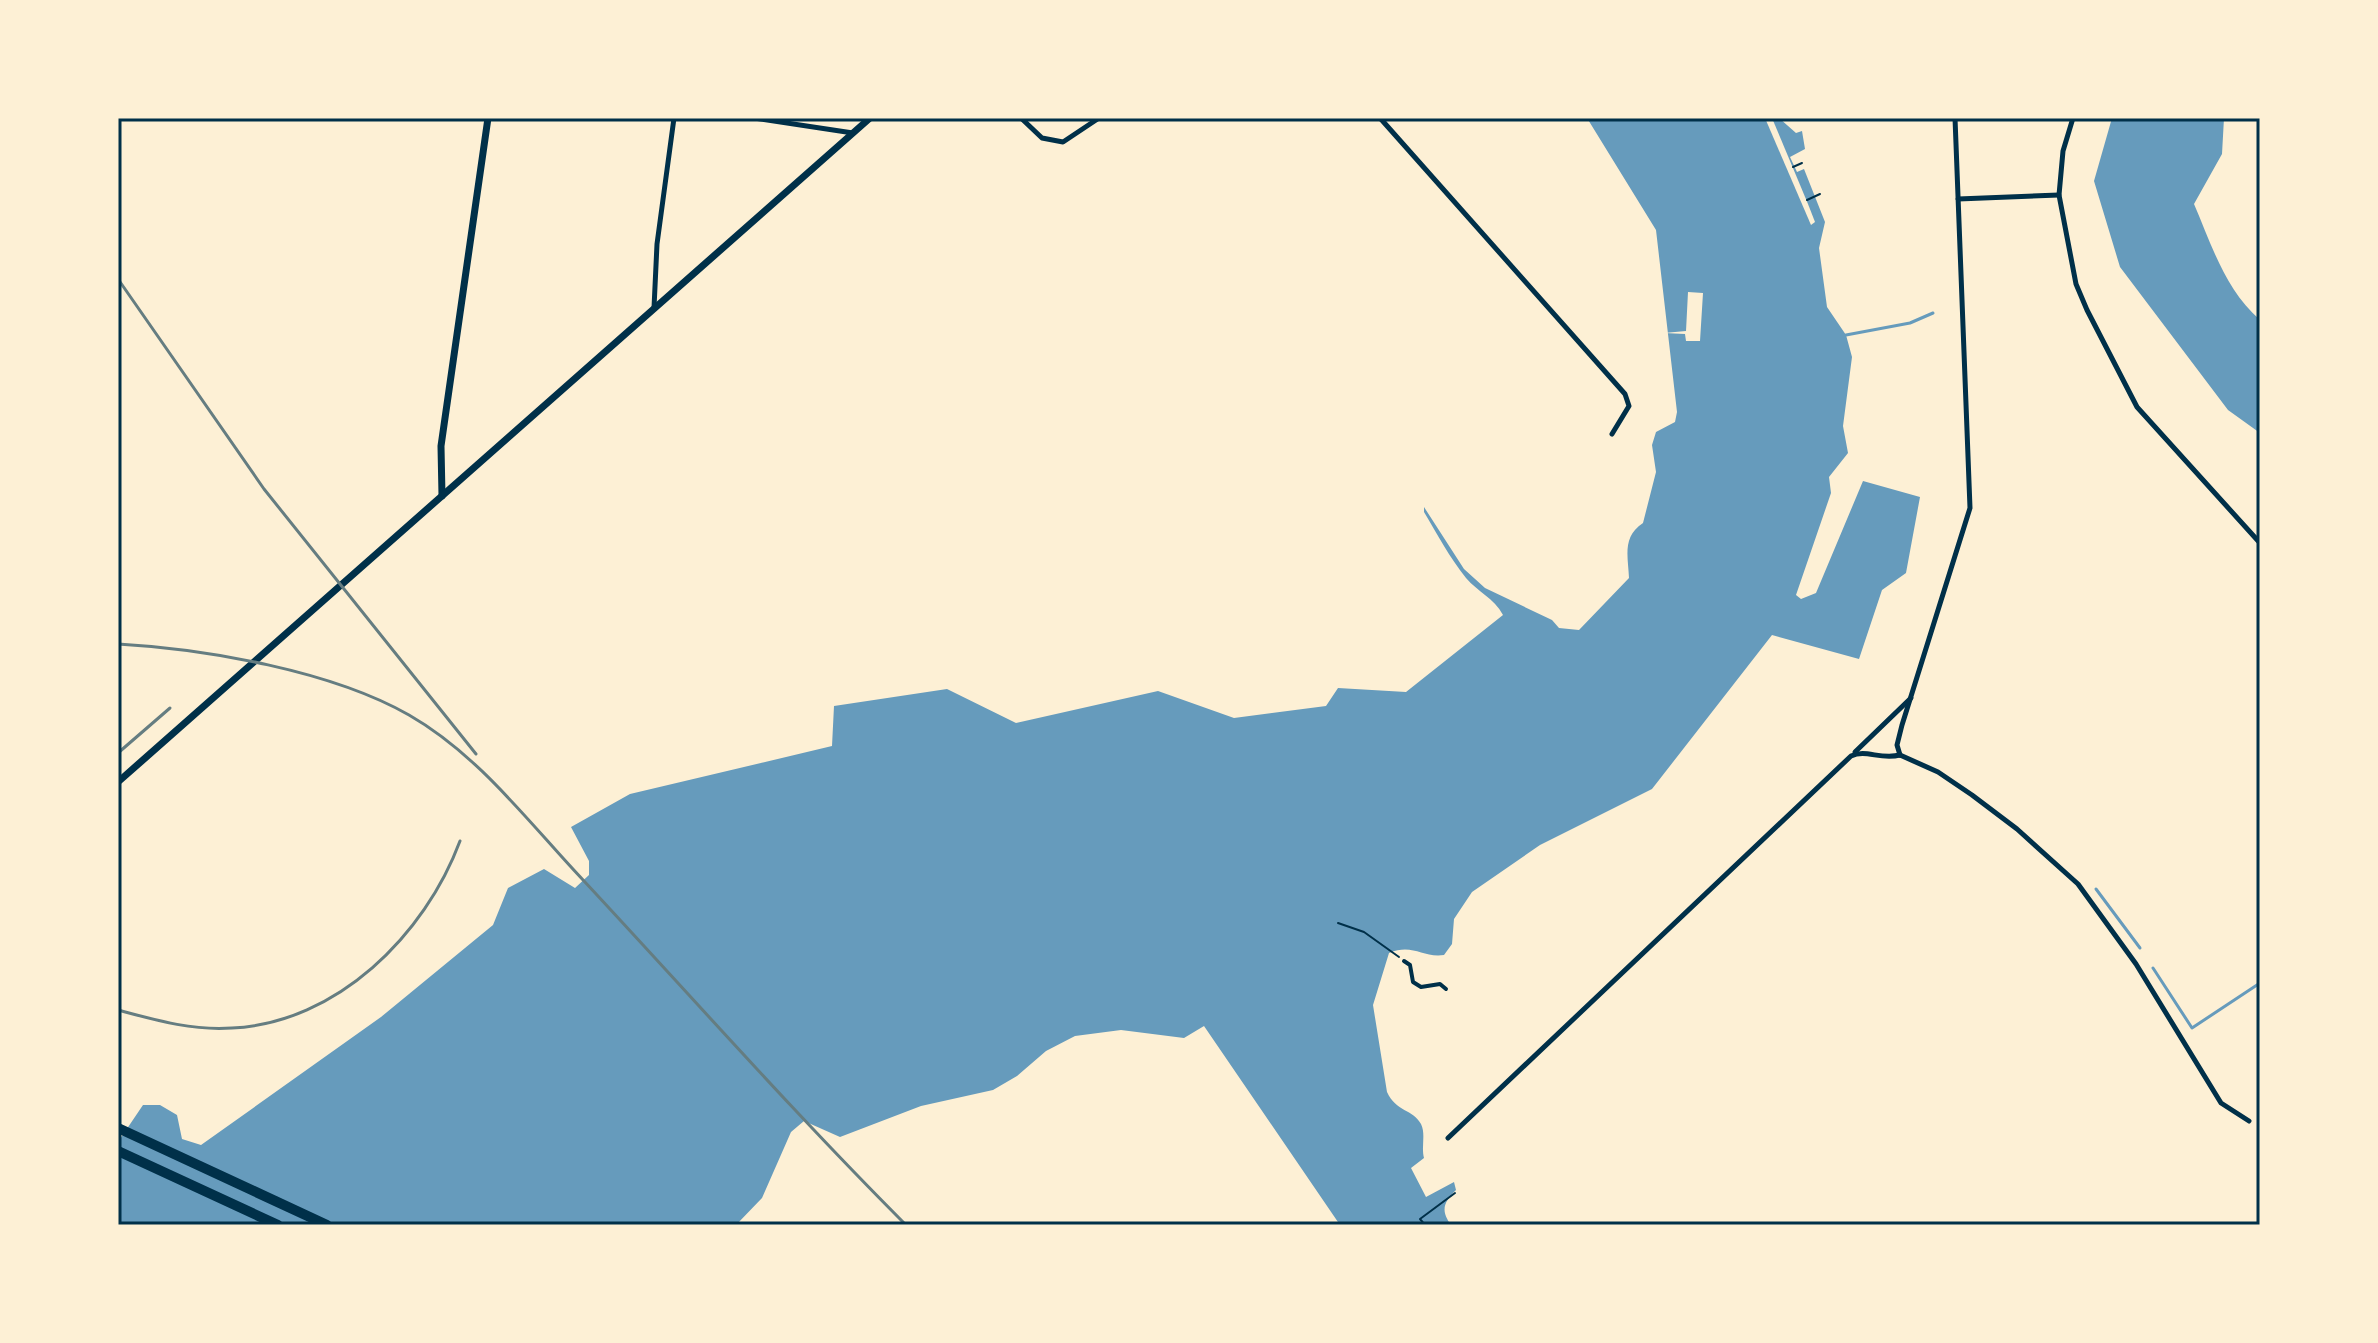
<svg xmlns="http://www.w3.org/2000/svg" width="2378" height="1343" font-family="Jost,sans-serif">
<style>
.water{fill:#669bbc}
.pier{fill:#fdf0d5}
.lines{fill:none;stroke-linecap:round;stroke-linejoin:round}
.stream{stroke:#669bbc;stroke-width:3}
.path{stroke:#003049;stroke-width:2}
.pedestrian{stroke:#003049;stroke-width:4}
.minor{stroke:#003049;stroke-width:5}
.tertiary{stroke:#003049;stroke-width:7}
.secondary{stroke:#003049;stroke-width:7}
.motorway{stroke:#003049;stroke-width:10}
.rail{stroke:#657d81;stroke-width:3}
.neatline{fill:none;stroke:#003049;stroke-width:3}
</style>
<rect width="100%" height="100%" fill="#fdf0d5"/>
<g class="water">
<path d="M 1587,118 L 1779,118 L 1796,133 L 1802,131 L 1805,149 L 1790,157 L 1797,172 L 1804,169 L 1825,222 L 1819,248 L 1827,307 L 1846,335 L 1852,357 L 1843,426 L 1848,453 L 1829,477 L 1831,493 L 1796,595 L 1801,599 L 1816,593 L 1863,481 L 1920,497 L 1906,573 L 1882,590 L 1859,659 L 1772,635 L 1652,789 L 1540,845 L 1472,892 L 1454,919 L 1452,944 L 1444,955 C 1422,958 1413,943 1389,953 L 1373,1005 L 1387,1092 C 1396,1112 1413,1109 1421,1124 C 1426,1134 1421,1147 1424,1158 L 1411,1168 L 1426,1197 L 1454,1182 L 1456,1190 C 1444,1202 1440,1210 1451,1225 L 1340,1225 L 1204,1026 L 1184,1038 L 1121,1030 L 1075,1036 L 1046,1051 L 1017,1076 L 993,1090 L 921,1106 L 840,1137 L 804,1121 L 791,1132 L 762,1198 L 736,1225 L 118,1225 L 118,1142 L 143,1105 L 160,1105 L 177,1115 L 182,1139 L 201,1145 L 381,1017 L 493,925 L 508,888 L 544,869 L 575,888 L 589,875 L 589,861 L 571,827 L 630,794 L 832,746 L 834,706 L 947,689 L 1016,723 L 1158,691 L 1234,718 L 1326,706 L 1338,688 L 1406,692 L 1503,615 C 1494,598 1478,592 1466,578 C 1450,558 1437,534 1424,512 L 1424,507 L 1464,569 L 1485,588 L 1552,620 L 1559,628 L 1579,630 L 1629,578 C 1628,556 1622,537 1643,523 L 1656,472 L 1652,445 L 1656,432 L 1675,422 L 1677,412 L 1656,230 Z"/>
<path d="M 2112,118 L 2224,118 L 2222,154 L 2194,204 C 2212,246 2225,289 2260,320 L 2260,433 L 2228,410 L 2120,267 L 2094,181 Z"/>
</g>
<g class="pier">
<polygon points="1765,118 1772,118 1808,204 1815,222 1811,225"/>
<polygon points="1688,292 1703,293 1700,341 1686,341 1685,334 1664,333 1686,331"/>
</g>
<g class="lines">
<g class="stream">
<polyline points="1846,335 1910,323 1933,313"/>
<polyline points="2096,889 2140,948"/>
<polyline points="2153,968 2192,1028 2260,983"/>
</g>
<g class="path">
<polyline points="1793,167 1802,163"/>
<polyline points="1807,200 1820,194"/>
<polyline points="1338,923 1364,932 1399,957"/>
<polyline points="1425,1225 1420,1219 1455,1193"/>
</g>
<polyline class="pedestrian" points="1404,961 1410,965 1413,982 1421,987 1440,984 1446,989"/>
<g class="minor">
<polyline points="754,118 853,133"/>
<polyline points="1021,118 1042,138 1063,142 1099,118"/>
<polyline points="1380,118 1625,394 1629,406 1612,434"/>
<polyline points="2073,118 2063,151 2059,195 2076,284 2087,310 2137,407 2260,543"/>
<polyline points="1958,199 2059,195"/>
<polyline points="654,308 657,244 674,118"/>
<polyline points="1855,752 1911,698"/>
<polyline points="1900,755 1897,745 1902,725 1970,508 1955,118"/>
<polyline points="1900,755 1938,772 1972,795 2017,829 2078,884 2136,964 2221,1103 2249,1121"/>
<path d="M 1448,1138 L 1851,756 C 1866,749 1880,760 1900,755"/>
</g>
<polyline class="tertiary" points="442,496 441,446 488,118"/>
<polyline class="secondary" points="118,782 870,118"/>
<g class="motorway">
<polyline points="118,1128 327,1225"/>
<polyline points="118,1151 278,1225"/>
</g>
<g class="rail">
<polyline points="118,279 264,489 476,754"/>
<path d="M 118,644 C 207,649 332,671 409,715 C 479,755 530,824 584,881 C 691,996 795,1114 906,1225"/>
<polyline points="118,753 170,708"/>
<path d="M 118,1010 C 155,1020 193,1031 232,1028 C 337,1023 425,935 460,841"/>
</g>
</g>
<rect width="2378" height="1343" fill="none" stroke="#fdf0d5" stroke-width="240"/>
<rect x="120" y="120" width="2138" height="1103" class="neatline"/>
</svg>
